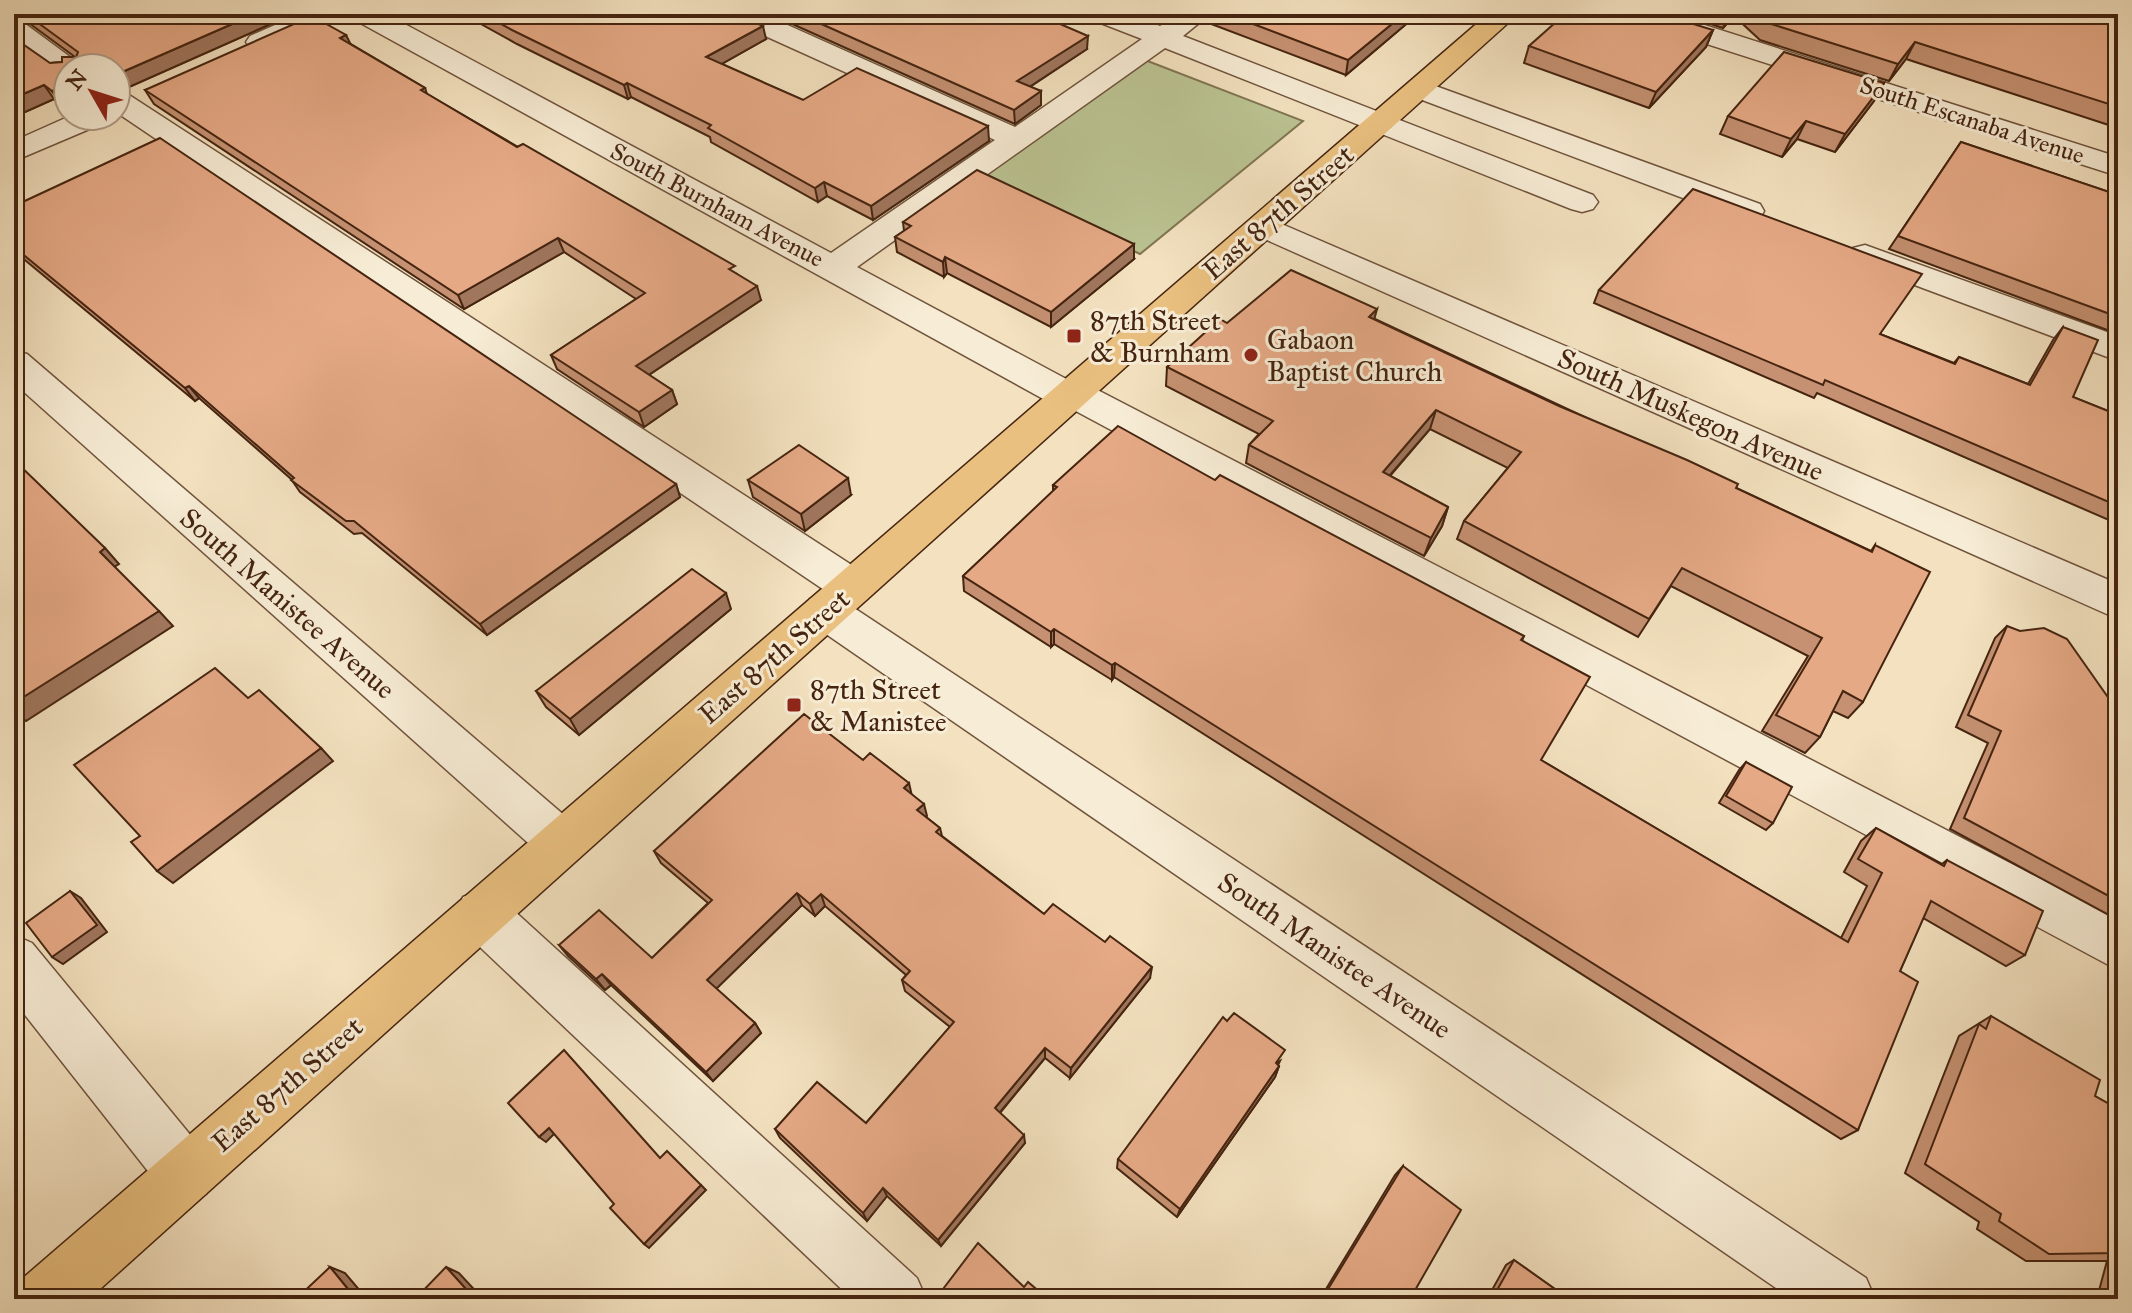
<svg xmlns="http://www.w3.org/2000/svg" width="2132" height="1313" font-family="'IM FELL Great Primer',serif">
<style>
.green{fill:#bbc392;stroke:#807451;stroke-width:2}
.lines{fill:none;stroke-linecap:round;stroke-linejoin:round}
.minor-casing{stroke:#70533c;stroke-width:3}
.major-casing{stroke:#452410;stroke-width:3}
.minor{fill:#f7ecd5;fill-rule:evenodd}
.major{fill:#eac080;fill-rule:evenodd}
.wall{fill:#c59172;stroke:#452410;stroke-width:2}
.shaded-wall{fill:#a0765d;stroke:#452410;stroke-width:2}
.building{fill:#e5a985;stroke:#452410;stroke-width:2}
.poi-dot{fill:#8f2418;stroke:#f7ecd5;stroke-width:3}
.labels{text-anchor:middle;stroke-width:6;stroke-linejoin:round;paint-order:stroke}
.far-street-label{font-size:24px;fill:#452410;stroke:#f7ecd5}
.street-label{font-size:28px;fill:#452410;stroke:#f7ecd5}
.poi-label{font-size:28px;fill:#452410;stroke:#f7ecd5;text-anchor:start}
</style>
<rect width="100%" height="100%" fill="#f3e1bf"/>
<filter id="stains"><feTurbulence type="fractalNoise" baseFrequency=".0025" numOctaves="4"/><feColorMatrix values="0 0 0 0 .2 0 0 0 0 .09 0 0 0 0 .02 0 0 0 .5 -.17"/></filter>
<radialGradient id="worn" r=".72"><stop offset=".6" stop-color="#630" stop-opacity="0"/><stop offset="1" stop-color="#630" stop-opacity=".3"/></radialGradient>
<polygon class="green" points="1145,60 1303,121 1140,254 978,177"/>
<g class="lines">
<defs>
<g id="minor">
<polygon points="300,14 337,14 333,20 270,48 250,48 246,42 250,36"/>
<polygon points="351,14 386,14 831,253 995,140 730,20 726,14 763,14 1015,127 1142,39 1093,20 1089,14 1128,14 1160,26 1178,14 1210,14 1183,36 1593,195 1598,202 1593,209 1582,212 1571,209 1165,48 857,267 1070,381 1086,384 2118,919 2118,970 1072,409 1056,406 355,20"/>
<polygon points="1628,14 1670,14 2118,157 2118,176 1632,20"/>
<polygon points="14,21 24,23 85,68 68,68 68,76 61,74 14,42"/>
<polygon points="1419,80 1760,204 1764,211 1760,218 1748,221 1736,218 1409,95 1404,89 1409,83"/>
<polygon points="116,90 126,93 867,575 873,587 867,599 852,603 842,600 1866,1278 1875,1299 1792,1299 810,623 804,611 810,599 825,594 836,598 116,112"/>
<polygon points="70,116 110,116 106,122 14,161 14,141"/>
<polygon points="1263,216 2118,584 2118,619 1251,233 1247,226 1251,219"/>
<polygon points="1865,245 2118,336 2118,361 1853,262 1848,255 1853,248"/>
<polygon points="14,351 27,354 579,828 586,843 579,858 562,865 545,858 14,383"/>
<polygon points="481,890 499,897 917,1278 926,1299 852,1299 463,931 456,914 463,897"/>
<polygon points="14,935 32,943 206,1154 215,1174 206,1194 186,1203 166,1194 14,1001"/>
</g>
<polygon id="major" points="1488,14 1518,14 89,1299 14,1299 23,1278"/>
</defs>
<use href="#minor" class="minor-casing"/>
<use href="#major" class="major-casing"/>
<use href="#minor" class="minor"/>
<use href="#major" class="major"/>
</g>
<g class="wall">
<polygon points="14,14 291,14 291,15 129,87 120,81 116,82 116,68 68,68 62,105 54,99 14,117 50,63 62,62 75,57 26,21 14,19"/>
<polygon points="463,14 737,14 766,39 722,64 803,100 989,141 873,220 827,196 818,202 711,142 710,137 631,97 628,99 517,44"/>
<polygon points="770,14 1037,14 1087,49 1030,87 1041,91 1041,105 1015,124"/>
<polygon points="1206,14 1418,14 1346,75 1206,22"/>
<polygon points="1680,14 2103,14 2118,18 2118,128 1906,59 1889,81 1760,40 1734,16 1723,28"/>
<polygon points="1713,30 1706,47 1649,108 1524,63 1529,46"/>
<polygon points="351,44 425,88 427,94 737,274 761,300 649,375 672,390 677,404 644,427 557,369 551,355 636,299 564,252 464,309 154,104 145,90"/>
<polygon points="1884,83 1874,101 1835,152 1797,139 1782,157 1720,134 1728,116"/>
<polygon points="1961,142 2118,195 2118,334 1889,249"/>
<polygon points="14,206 676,484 680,497 487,635 362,533 354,534 300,492 291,479 199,398 195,401 14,251"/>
<polygon points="903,222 1134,259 1051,327 947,273 944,277 897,252 895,237 904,231"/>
<polygon points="1599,290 1880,334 1954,363 1959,357 2028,384 2053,340 2063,327 2073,397 2118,415 2118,524 1817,393 1814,398 1594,303"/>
<polygon points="1375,319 1871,551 1875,545 1863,702 1848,718 1833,711 1820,737 1805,753 1762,731 1808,656 1671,586 1638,637 1457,539 1464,521 1508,468 1430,429 1390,476 1448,507 1442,526 1424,556 1246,463 1249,445 1259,434 1166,386 1167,367 1227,323"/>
<polygon points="748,480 851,495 805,531 753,497"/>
<polygon points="1215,480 1524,636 1522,641 1541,760 1841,938 1867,886 1844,872 1861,841 1876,828 1942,864 1947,860 2025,955 2006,966 1923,918 1900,971 1858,1130 1841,1139 1114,677 1112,680 1054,644 1051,647 964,591 963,576 1053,492 1053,485"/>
<polygon points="731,609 579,735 546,707 536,691"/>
<polygon points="2007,626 2111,701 2118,683 2118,920 1950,829 1988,743 1956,727 1995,638"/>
<polygon points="863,760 911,794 926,817 940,828 942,836 1044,914 1150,978 1070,1078 1045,1058 1000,1113 1025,1143 941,1246 887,1196 867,1221 780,1138 775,1129 866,1123 950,1027 905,991 902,980 906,975 825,906 815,916 802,905 716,989 755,1023 761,1033 713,1081 611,985 605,990 568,956 559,945 652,958 708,903 661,863 654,851"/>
<polygon points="1746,762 1773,823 1766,830 1719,803 1739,770"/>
<polygon points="1991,1016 2095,1096 2118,1109 2118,1299 2097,1298 2107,1261 2026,1261 1977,1229 1979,1222 1905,1173 1959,1036"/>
<polygon points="1280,1061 1278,1065 1279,1066 1275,1077 1177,1217 1117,1168 1118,1159"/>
<polygon points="1403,1166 1410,1299 1320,1299 1395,1175"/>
<polygon points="1514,1260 1569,1299 1487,1299 1506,1265"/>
</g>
<g class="shaded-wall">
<polygon points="255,14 291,15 129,87 120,73"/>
<polygon points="1404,14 1418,14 1346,75 1348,60"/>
<polygon points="1729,14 1735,14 1723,28"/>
<polygon points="763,26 766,39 709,71 706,57"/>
<polygon points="1713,30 1706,47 1649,108 1656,92"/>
<polygon points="346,35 353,49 340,38"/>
<polygon points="1088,36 1087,49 1017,95 1017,81"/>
<polygon points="1915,42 1906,59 1889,81 1898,64"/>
<polygon points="627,83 631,97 628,99 624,85"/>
<polygon points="1884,83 1874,101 1835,152 1845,134"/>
<polygon points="44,85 54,99 14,117 14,98"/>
<polygon points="68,85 68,102 62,105 52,91"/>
<polygon points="1041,91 1041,105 1015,124 1014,110"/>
<polygon points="1806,121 1797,139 1782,157 1791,139"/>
<polygon points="988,126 989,141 873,220 871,206"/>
<polygon points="824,182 827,196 818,202 815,188"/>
<polygon points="558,238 564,252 464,309 458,295"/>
<polygon points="1134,244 1134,259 1051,327 1051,312"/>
<polygon points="945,257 947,273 944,277 943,262"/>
<polygon points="757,286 761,300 641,380 636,366"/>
<polygon points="1377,309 1372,328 1369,317"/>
<polygon points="189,386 199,398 195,401 185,388"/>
<polygon points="672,390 677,404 644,427 639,412"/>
<polygon points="1436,410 1430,429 1377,490 1383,472"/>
<polygon points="848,478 851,495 805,531 801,514"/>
<polygon points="676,484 680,497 487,635 480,624"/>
<polygon points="1448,507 1442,526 1424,556 1431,538"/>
<polygon points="105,548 119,564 114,567 100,552"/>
<polygon points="726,593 731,609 579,735 570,719"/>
<polygon points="159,611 173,626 26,721 14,711 14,703"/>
<polygon points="1054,629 1054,644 1051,647 1051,632"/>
<polygon points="1115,663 1114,677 1112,680 1112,665"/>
<polygon points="321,748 333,761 173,883 157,871"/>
<polygon points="909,783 912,796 904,788"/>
<polygon points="924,804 927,816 920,823 917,810"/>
<polygon points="70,891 81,898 107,932 63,964 52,957"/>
<polygon points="797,893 802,905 714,991 707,980"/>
<polygon points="821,894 825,906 815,916 810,904"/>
<polygon points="1152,967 1150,978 1070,1078 1071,1068"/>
<polygon points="602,974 611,985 605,990 596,979"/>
<polygon points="755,1023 761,1033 713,1081 706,1072"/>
<polygon points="1045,1048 1045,1058 996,1117 995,1108"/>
<polygon points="1279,1066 1275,1077 1177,1217 1180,1209"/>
<polygon points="549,1128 555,1133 546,1142 539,1137"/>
<polygon points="1024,1135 1025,1143 941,1246 938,1240"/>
<polygon points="701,1185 706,1190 649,1248 644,1244"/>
<polygon points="883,1188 887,1196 867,1221 863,1213"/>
<polygon points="330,1267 345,1273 367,1299 356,1299"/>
<polygon points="446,1267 459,1273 483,1299 475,1299"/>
</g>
<g class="building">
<polygon points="26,14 255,14 120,73 116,70 116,68 112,67 109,68 68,68 68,85 52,91 44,85 14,98 14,38 50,63 62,62 62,57 76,57 78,52"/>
<polygon points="483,14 737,14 763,26 706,57 803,100 857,68 988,126 871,206 824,182 815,188 708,128 711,125 627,83 624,85 512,30"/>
<polygon points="799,14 1037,14 1088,36 1017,81 1041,91 1014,110"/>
<polygon points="1227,14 1404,14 1348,60"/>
<polygon points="1565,14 1661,14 1713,30 1656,92 1529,46"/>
<polygon points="1757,14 2103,14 2118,18 2118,107 1915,42 1898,64 1768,23"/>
<polygon points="312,16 346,35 340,38 425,88 421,90 517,147 523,144 735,266 729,269 757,286 636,366 672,390 639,412 551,355 645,293 558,238 458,295 145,90"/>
<polygon points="1784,52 1884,83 1845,134 1806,121 1791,139 1728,116"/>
<polygon points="160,138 676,484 480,624 354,521 346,521 291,480 294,478 189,386 185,388 14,247 14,206"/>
<polygon points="1961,142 2118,195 2118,317 1898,236"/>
<polygon points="977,170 1134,244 1051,312 945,257 943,262 895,237 911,226 903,222"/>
<polygon points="1693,189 1922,274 1880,334 1955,364 1959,357 2030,385 2063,327 2098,340 2073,397 2118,415 2118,506 1825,380 1823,385 1599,290"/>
<polygon points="1291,270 1377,309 1369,317 1559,406 1687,460 1738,484 1736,488 1872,552 1875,545 1930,572 1863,702 1843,691 1820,737 1776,715 1822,638 1682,568 1649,619 1464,521 1521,452 1436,410 1383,472 1448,507 1431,538 1249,445 1273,421 1167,367 1220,319 1227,323"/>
<polygon points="1118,426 1215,480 1220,475 1524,636 1521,640 1590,677 1541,760 1848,942 1882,873 1858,859 1876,828 1944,866 1947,860 2043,911 2025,955 1931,901 1900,971 1918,982 1858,1130 1115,663 1112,665 1054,629 1051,632 963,576 1057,487 1053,485"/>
<polygon points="799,445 848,478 801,514 748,480"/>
<polygon points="14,460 105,548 100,552 159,611 14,703"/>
<polygon points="692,569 726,593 570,719 536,691"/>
<polygon points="2007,626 2020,631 2044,628 2067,639 2117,710 2118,708 2118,901 1964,818 2001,731 1968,715"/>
<polygon points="215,668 248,698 259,690 321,748 157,871 131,842 140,836 74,765"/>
<polygon points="804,714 863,760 870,753 909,783 904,788 924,804 917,810 940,828 936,832 1044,914 1053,904 1105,942 1110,936 1152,967 1071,1068 1045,1048 995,1108 1024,1135 938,1240 883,1188 863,1213 775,1129 817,1082 866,1123 954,1022 902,980 910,971 821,894 810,904 797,893 707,980 755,1023 706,1072 602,974 596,979 559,945 599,910 652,958 712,900 654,851"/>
<polygon points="1746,762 1792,787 1773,823 1726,796"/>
<polygon points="70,891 97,925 52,957 26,923"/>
<polygon points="1234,1013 1285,1050 1276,1063 1279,1066 1180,1209 1118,1159 1223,1017 1227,1021"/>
<polygon points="1991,1016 2100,1080 2095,1096 2118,1109 2118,1253 2049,1254 1999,1221 2001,1214 1925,1164 1979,1024 1986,1029"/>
<polygon points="564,1050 660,1158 667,1151 701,1185 644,1244 610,1208 614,1204 549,1128 539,1137 508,1103"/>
<polygon points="1403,1166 1461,1210 1410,1299 1322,1299"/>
<polygon points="978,1243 1024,1287 1028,1282 1048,1299 947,1299 940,1293"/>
<polygon points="1514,1260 1569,1299 1492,1299"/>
<polygon points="330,1267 356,1299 296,1299"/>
<polygon points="446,1267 475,1299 415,1299"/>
</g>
<g class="poi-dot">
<rect x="1066" y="328" width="16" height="16" rx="4"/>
<circle cx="1251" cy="355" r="8"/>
<rect x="786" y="697" width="16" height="16" rx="4"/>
</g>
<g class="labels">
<g class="far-street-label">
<text transform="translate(1972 120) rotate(18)" y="8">South Escanaba Avenue</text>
<text transform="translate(717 205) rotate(28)" y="8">South Burnham Avenue</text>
</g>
<g class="street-label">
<text transform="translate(1278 212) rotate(-41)" y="10">East 87th Street</text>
<text transform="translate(1691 414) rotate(24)" y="10">South Muskegon Avenue</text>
<text transform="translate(288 603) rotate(41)" y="10">South Manistee Avenue</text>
<text transform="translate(774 656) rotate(-41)" y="10">East 87th Street</text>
<text transform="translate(1335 955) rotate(34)" y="10">South Manistee Avenue</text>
<text transform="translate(287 1084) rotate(-41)" y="10">East 87th Street</text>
</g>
<g class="poi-label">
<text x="1090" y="330">87th Street<tspan x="1090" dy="32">&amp; Burnham</tspan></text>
<text x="1267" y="349">Gabaon<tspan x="1267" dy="32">Baptist Church</tspan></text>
<text x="810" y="699">87th Street<tspan x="810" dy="32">&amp; Manistee</tspan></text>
</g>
</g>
<rect width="2132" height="1313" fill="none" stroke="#f3e1bf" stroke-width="48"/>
<rect x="16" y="16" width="2100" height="1281" fill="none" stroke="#452410" stroke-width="4"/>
<rect x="24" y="24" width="2084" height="1265" fill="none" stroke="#452410" stroke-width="2"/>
<g transform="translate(92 92) rotate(309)"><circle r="38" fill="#f7ecd5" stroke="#b09c86" stroke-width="2"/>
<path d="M0-6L14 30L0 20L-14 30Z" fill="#8f2418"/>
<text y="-12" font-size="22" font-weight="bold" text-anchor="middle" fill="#452410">N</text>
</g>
<rect width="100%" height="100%" filter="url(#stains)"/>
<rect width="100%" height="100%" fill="url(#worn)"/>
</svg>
